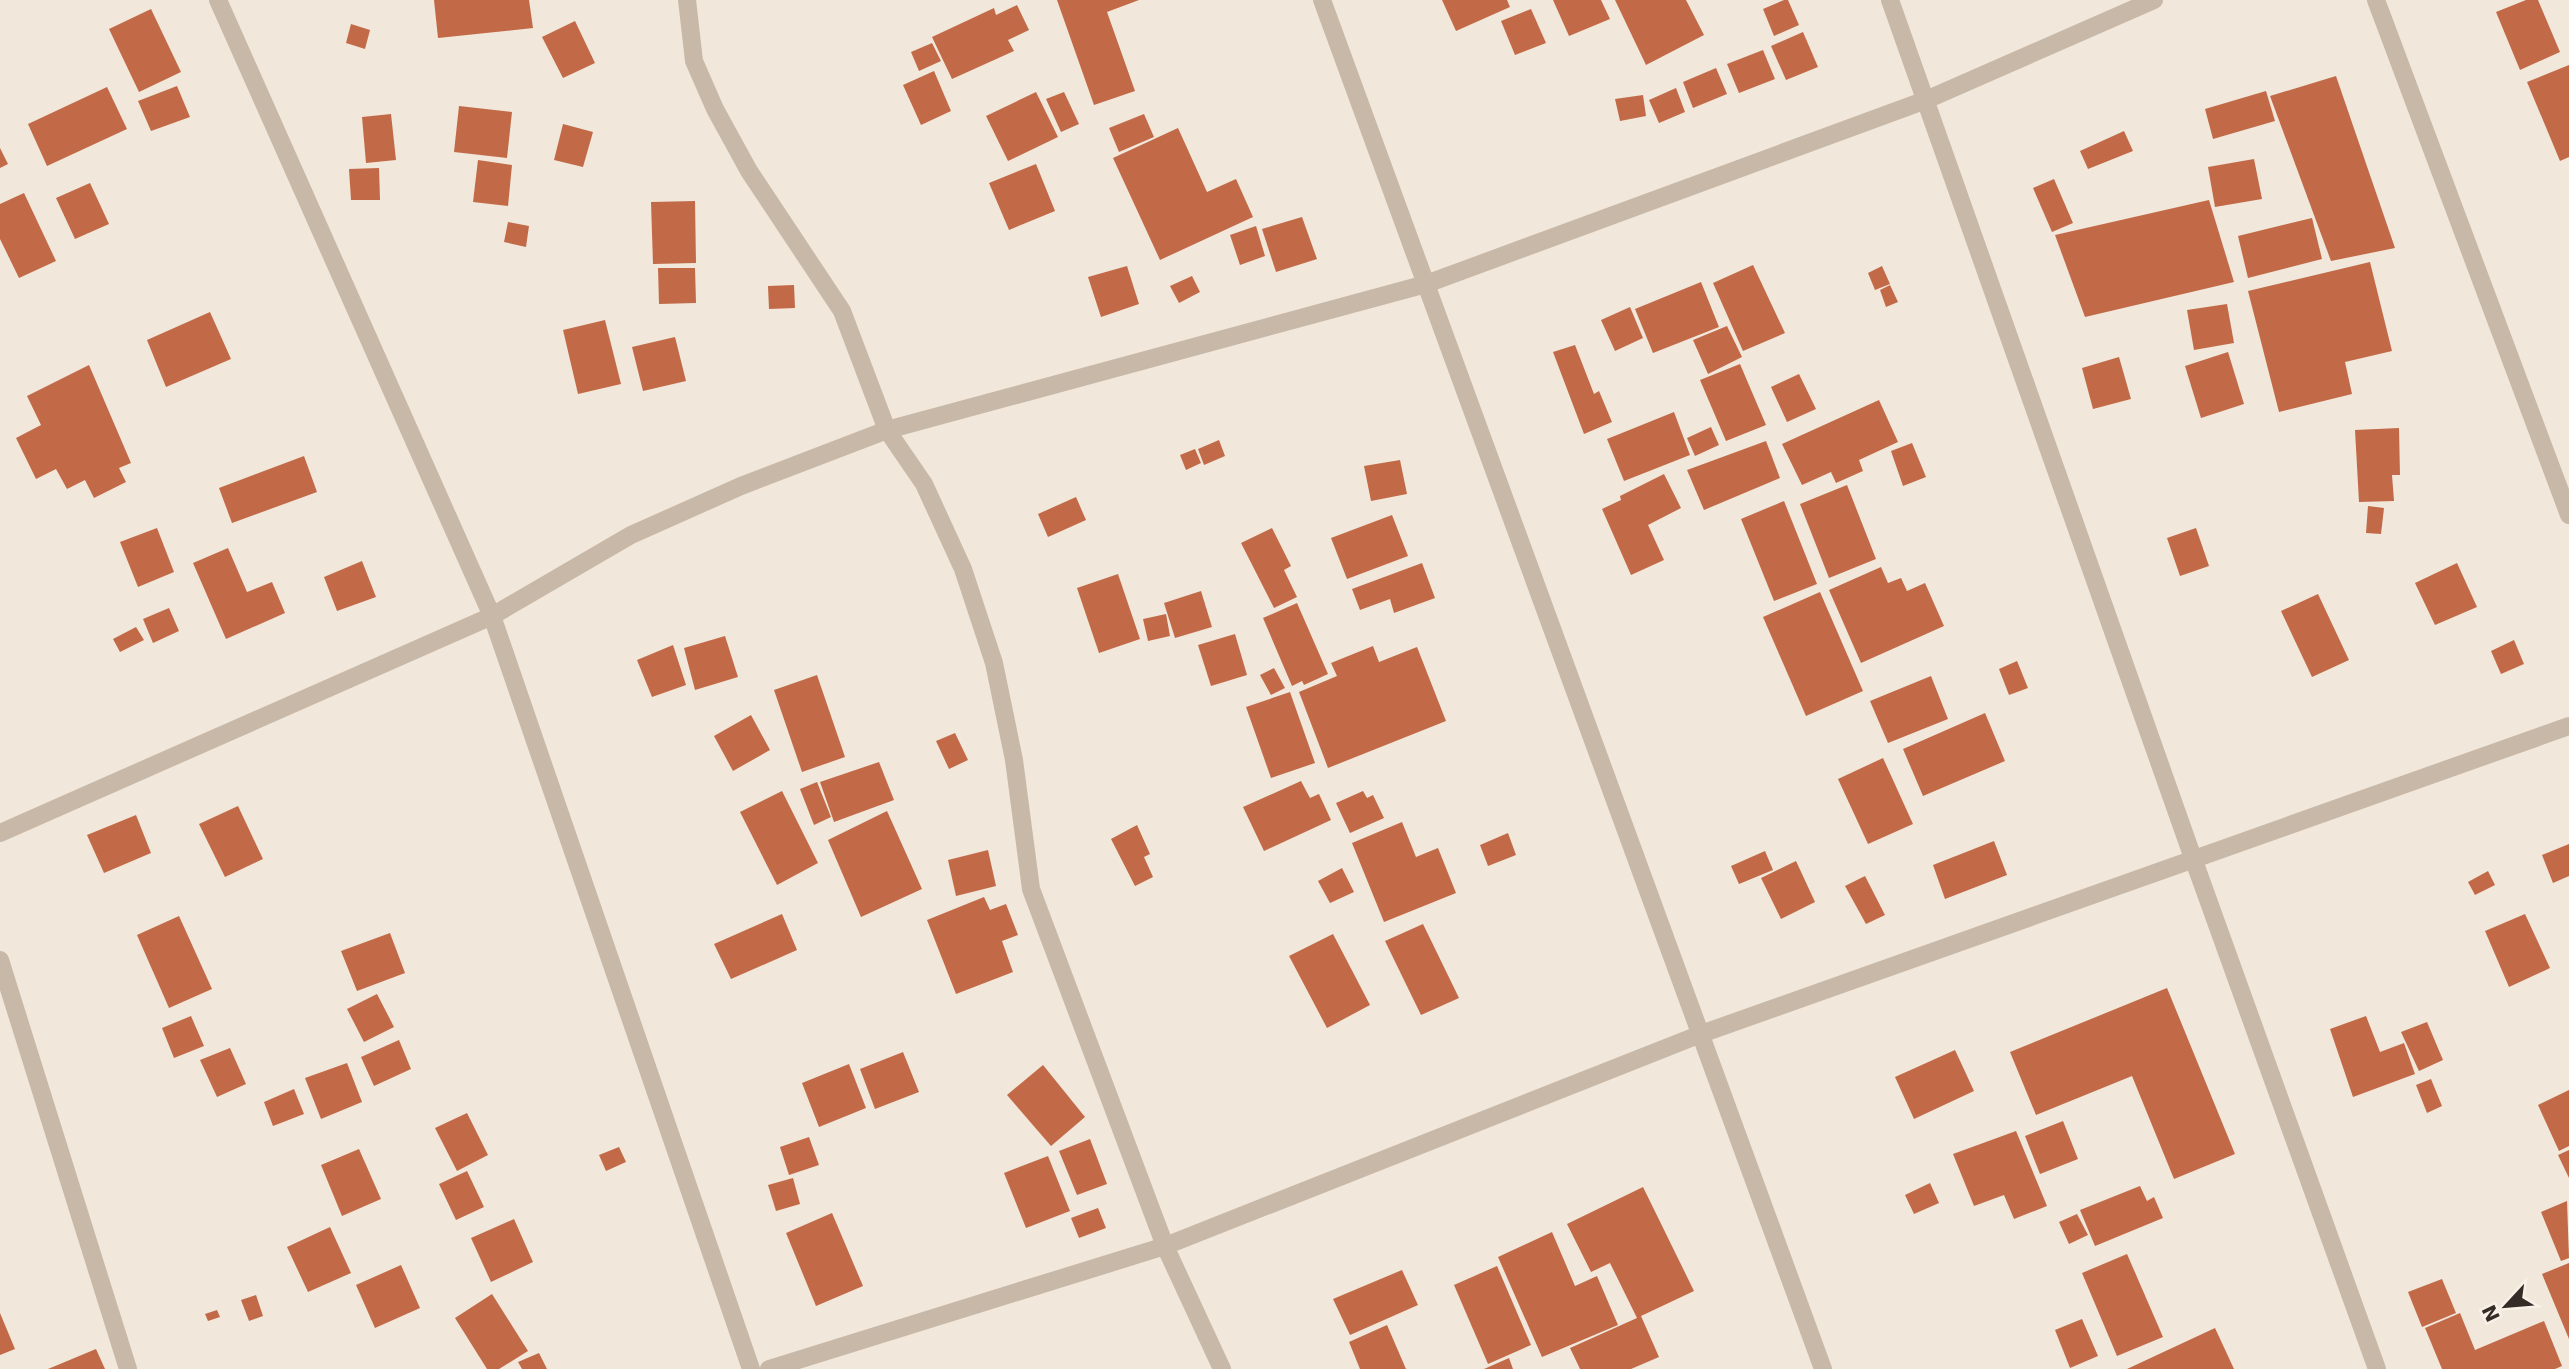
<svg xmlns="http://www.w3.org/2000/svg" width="2569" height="1369" font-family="'DejaVu Sans',sans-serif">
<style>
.building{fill:#c26a47}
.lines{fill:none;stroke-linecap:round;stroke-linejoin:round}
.minor{stroke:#c8b8a7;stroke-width:18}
</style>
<rect width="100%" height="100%" fill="#f1e7db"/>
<g class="building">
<polygon points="434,0 529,0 533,28 438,38"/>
<polygon points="1057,0 1139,0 1107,12 1135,91 1094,105"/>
<polygon points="1442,0 1507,0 1510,7 1456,31"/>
<polygon points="1553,0 1601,0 1610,19 1569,36"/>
<polygon points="1615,0 1686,0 1704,35 1646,65"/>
<polygon points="1784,0 1788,0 1799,25 1774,36 1763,9"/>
<polygon points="2526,0 2538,0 2560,52 2520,70 2496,12"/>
<polygon points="1017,5 1029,30 1008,40 1014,51 952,79 932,37 994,8 996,15"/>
<polygon points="151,9 181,72 139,92 109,29"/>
<polygon points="1531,9 1546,43 1515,55 1501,21"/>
<polygon points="575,21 595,63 563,78 542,37"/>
<polygon points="351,24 370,30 365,49 346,43"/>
<polygon points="1803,32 1818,67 1786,80 1771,46"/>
<polygon points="932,43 941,61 919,71 911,52"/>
<polygon points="1763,50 1775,79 1739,93 1727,64"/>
<polygon points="2569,65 2569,157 2560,161 2527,82"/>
<polygon points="1716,68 1727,94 1693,108 1683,82"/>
<polygon points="934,71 951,111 921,125 903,85"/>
<polygon points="2336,76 2395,248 2331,261 2270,96"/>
<polygon points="177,86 190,117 151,131 138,101"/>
<polygon points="107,87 127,129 47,166 28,124"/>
<polygon points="1676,88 1685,112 1659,123 1649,100"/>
<polygon points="2266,91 2275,121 2213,139 2205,109"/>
<polygon points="1036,92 1058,137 1008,161 986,116"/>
<polygon points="1064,92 1079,124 1061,132 1046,99"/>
<polygon points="1643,95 1646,116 1620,121 1615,99"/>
<polygon points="459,106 512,112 507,158 454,152"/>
<polygon points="391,114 396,160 366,163 362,117"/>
<polygon points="1144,114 1154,137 1119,152 1109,128"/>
<polygon points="563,124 593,132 583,167 554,160"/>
<polygon points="1178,128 1207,192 1236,179 1253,217 1160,260 1113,158"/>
<polygon points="2124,131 2133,151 2088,169 2080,151"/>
<polygon points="0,148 8,164 0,168"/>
<polygon points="2254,159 2262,199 2215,207 2208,167"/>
<polygon points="478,160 512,165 508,206 473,202"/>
<polygon points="1036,164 1055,211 1009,230 989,183"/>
<polygon points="379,168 380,200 351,200 349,169"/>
<polygon points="2054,179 2073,223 2052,232 2033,188"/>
<polygon points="90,183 109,224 75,239 56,198"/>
<polygon points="24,193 56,261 19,278 0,239 0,204"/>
<polygon points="2209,200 2234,282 2085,317 2055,235"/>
<polygon points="695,201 696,263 653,264 651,202"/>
<polygon points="1302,217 1317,259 1276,272 1262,229"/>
<polygon points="2312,218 2322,259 2248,278 2238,236"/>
<polygon points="508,222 529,226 526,247 504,242"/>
<polygon points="1256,226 1265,256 1240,265 1230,235"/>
<polygon points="2370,262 2392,351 2345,362 2352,394 2279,412 2248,291"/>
<polygon points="1753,265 1785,333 1743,351 1713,283"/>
<polygon points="1127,266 1139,304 1101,317 1088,277"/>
<polygon points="1882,266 1890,284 1875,290 1868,273"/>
<polygon points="658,268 695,268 696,303 659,304"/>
<polygon points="1192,276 1200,292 1179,303 1170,286"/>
<polygon points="1701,282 1719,327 1653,353 1635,309"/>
<polygon points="794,285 795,308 769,309 768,286"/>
<polygon points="1890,285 1898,302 1886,307 1880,290"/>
<polygon points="2227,304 2234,343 2194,350 2187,310"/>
<polygon points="1630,307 1643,338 1615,351 1601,320"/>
<polygon points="210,312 231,359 166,387 147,340"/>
<polygon points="605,320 621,384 578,394 563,330"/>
<polygon points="1727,326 1742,357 1708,374 1693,340"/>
<polygon points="675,337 686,381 643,391 632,347"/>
<polygon points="1575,345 1594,394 1599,391 1612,422 1584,434 1553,352"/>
<polygon points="2228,352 2244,404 2201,418 2185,366"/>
<polygon points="2119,357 2131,399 2093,409 2082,368"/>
<polygon points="1740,364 1766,425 1726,441 1700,380"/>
<polygon points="89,365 131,463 119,468 126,482 94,498 85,480 67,489 56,469 36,479 16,438 41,425 27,396"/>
<polygon points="1799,374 1816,409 1787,422 1771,387"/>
<polygon points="1879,400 1898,442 1859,460 1863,471 1836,483 1831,472 1802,485 1782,444"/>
<polygon points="1674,412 1690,455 1624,481 1607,439"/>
<polygon points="1711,427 1719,445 1695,456 1687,438"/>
<polygon points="2399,428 2400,475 2392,475 2394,501 2359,502 2355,430"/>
<polygon points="1219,440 1225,456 1204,465 1198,449"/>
<polygon points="1766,441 1780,478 1704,510 1687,470"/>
<polygon points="1912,443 1926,477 1903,486 1891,451"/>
<polygon points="1195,449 1201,463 1186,470 1180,455"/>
<polygon points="304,456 317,492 232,523 219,488"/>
<polygon points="1400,460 1407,494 1371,501 1364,466"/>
<polygon points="1664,474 1681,508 1648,525 1664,560 1631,575 1602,509 1621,500 1620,496"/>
<polygon points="1847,485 1876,559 1829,578 1800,504"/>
<polygon points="1076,497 1086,520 1048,537 1038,514"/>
<polygon points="1784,501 1817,584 1774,601 1741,519"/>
<polygon points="2368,506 2384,508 2381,534 2366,533"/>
<polygon points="1392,515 1408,556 1347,579 1331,538"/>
<polygon points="157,528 174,572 138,587 120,542"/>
<polygon points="1272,528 1291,566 1284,570 1297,597 1274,608 1241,543"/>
<polygon points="2196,528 2209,566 2180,576 2167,538"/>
<polygon points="228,548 247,592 272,582 285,613 226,639 193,563"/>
<polygon points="362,561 376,597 337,611 324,577"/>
<polygon points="1422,563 1435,598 1394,613 1390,599 1360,610 1352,589"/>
<polygon points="2457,563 2477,607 2435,625 2415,583"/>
<polygon points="1881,567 1888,583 1901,578 1907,591 1925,583 1944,626 1861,663 1829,590"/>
<polygon points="1118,574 1140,639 1099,653 1077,588"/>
<polygon points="1201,591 1212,627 1175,638 1164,603"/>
<polygon points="1820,592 1863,691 1806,716 1763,617"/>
<polygon points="2318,594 2349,660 2312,677 2281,611"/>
<polygon points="1297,603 1328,674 1304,685 1302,681 1292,686 1263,618"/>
<polygon points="169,608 179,631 153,643 143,619"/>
<polygon points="1166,614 1170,636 1148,641 1143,619"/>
<polygon points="136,627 144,640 120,652 113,639"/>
<polygon points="1235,634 1247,675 1211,686 1198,645"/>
<polygon points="725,636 738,677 695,690 684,648"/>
<polygon points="2514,640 2524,664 2501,674 2491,651"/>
<polygon points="673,645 686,685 652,697 637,660"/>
<polygon points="1373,646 1379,662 1417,647 1446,721 1328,768 1299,692 1337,676 1331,663"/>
<polygon points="2017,661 2028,688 2009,695 1999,669"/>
<polygon points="1274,668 1285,688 1271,695 1260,675"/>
<polygon points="817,675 845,757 802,772 774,690"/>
<polygon points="1931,676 1948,719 1888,743 1870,701"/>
<polygon points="1290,692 1315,763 1271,778 1246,707"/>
<polygon points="1985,713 2005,761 1923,796 1903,749"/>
<polygon points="751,715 770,750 733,771 714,736"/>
<polygon points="955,733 968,760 949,769 936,741"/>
<polygon points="1883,758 1913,824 1868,844 1838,779"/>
<polygon points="879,762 894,800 834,822 820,782"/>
<polygon points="1301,781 1310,798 1319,794 1331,820 1264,851 1243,807"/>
<polygon points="817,782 831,817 814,825 800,789"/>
<polygon points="782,791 818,863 777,885 740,812"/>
<polygon points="1363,791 1367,798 1373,795 1384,818 1350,833 1336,803"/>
<polygon points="238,806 263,859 225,877 199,824"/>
<polygon points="887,811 922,889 861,917 828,840"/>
<polygon points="136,815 151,853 104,873 87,835"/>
<polygon points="1402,822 1416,857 1438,848 1456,893 1384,922 1352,843"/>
<polygon points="1137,825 1150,854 1144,857 1153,877 1135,886 1111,839"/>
<polygon points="1508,833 1516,855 1488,866 1480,845"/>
<polygon points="1994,841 2007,875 1945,899 1933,865"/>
<polygon points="2569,844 2569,876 2553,883 2542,855"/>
<polygon points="988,850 996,886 956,896 948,860"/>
<polygon points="1765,851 1773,870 1739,884 1731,866"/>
<polygon points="1796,861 1815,902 1781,919 1761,878"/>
<polygon points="1342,868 1354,892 1330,903 1318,881"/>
<polygon points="2488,871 2495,885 2475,895 2468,882"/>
<polygon points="1865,876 1885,915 1866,924 1845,886"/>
<polygon points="984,897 990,910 1006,904 1018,935 1002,941 1013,972 956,994 927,920"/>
<polygon points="782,914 797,950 731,979 714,944"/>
<polygon points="2525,914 2550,968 2509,987 2485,931"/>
<polygon points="179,916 212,989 169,1008 137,935"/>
<polygon points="1423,924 1459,998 1421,1015 1385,941"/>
<polygon points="390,933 405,973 357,991 341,951"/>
<polygon points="1333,934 1370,1005 1327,1028 1289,956"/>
<polygon points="2167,988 2235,1154 2174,1179 2132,1076 2036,1115 2010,1052"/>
<polygon points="377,994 394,1027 364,1042 347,1009"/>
<polygon points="191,1016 204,1046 174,1058 162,1028"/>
<polygon points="2366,1016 2380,1052 2404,1043 2415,1074 2353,1097 2330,1029"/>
<polygon points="2427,1022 2443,1060 2419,1071 2401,1032"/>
<polygon points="399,1040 411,1069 374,1086 361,1057"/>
<polygon points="230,1048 246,1084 217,1097 200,1060"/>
<polygon points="1955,1050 1974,1091 1914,1119 1895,1077"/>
<polygon points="903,1052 919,1092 875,1109 860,1069"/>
<polygon points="347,1063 362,1102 321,1119 305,1078"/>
<polygon points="849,1064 866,1108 819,1127 802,1083"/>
<polygon points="1043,1065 1085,1117 1051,1146 1007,1095"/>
<polygon points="2431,1079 2442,1106 2427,1113 2416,1085"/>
<polygon points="294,1089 304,1114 273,1126 264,1102"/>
<polygon points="2569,1090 2569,1146 2559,1151 2538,1105"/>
<polygon points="467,1113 488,1155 457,1171 435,1128"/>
<polygon points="2063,1121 2078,1159 2040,1174 2025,1136"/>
<polygon points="2016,1131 2047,1206 2014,1219 2004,1195 1974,1206 1953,1154"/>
<polygon points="809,1137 819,1165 789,1175 780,1147"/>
<polygon points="1090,1139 1107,1184 1077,1195 1059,1151"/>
<polygon points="619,1147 626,1162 606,1171 599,1155"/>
<polygon points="359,1149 381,1199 342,1216 321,1165"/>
<polygon points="2569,1150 2569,1178 2558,1155"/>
<polygon points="1048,1156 1070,1211 1026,1228 1004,1173"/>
<polygon points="467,1171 484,1207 456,1220 439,1184"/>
<polygon points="793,1178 800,1204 776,1211 768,1185"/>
<polygon points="1930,1183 1939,1203 1914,1214 1905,1195"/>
<polygon points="2140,1186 2147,1201 2154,1197 2163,1218 2095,1246 2080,1210"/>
<polygon points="1643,1187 1694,1291 1641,1316 1659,1357 1631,1369 1580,1369 1570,1348 1637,1318 1610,1263 1591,1272 1567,1224"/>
<polygon points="2567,1201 2569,1258 2561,1261 2541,1212"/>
<polygon points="1098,1208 1106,1228 1079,1238 1071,1218"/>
<polygon points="832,1213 863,1286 816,1306 786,1233"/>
<polygon points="2077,1214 2088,1235 2069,1244 2059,1222"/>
<polygon points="514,1219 533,1262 491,1282 471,1238"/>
<polygon points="330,1227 351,1273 308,1292 287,1247"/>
<polygon points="1552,1232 1575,1286 1597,1276 1618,1325 1542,1357 1498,1257"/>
<polygon points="2127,1254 2163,1337 2117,1356 2082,1273"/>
<polygon points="2569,1263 2569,1339 2542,1274"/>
<polygon points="401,1265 420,1308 375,1328 356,1285"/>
<polygon points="1497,1266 1531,1345 1488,1364 1454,1285"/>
<polygon points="1402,1270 1418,1305 1350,1335 1333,1299"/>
<polygon points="2442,1279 2456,1313 2422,1327 2408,1292"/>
<polygon points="492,1294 528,1351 499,1369 487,1369 455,1318"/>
<polygon points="256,1295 263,1316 249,1321 241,1300"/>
<polygon points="217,1310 220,1317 208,1321 205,1314"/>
<polygon points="0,1313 15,1349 0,1355"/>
<polygon points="2460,1313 2475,1350 2544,1321 2562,1366 2555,1369 2442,1369 2425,1328"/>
<polygon points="2082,1319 2098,1356 2070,1368 2055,1330"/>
<polygon points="1387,1325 1406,1369 1360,1369 1349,1342"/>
<polygon points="2215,1328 2234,1369 2127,1369"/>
<polygon points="96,1349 105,1369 48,1369"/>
<polygon points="539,1353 547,1369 522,1369 518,1362"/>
<polygon points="1509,1358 1513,1369 1484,1369"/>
</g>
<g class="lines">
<g class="minor">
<polyline points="218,0 492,616 751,1369"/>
<polyline points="687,0 694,61 715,109 749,171 842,311 887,430 924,484 963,569 994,663 1014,760 1031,889 1165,1246 1222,1369"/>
<polyline points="1322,0 1823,1369"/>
<polyline points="1890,0 2193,858 2377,1369"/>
<polyline points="2376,0 2569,515"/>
<polyline points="0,833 492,616 631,535 741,486 887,430 1426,284 1926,100 2154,0"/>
<polyline points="0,960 128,1369"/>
<polyline points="769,1369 1165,1246 1701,1034 2569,726"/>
</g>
</g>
<g transform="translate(2506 1306) rotate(244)" stroke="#f9f1e7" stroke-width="5" paint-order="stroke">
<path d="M0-5L12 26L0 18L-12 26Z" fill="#352c27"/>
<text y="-10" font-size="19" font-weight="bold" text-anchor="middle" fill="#352c27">N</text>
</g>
</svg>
